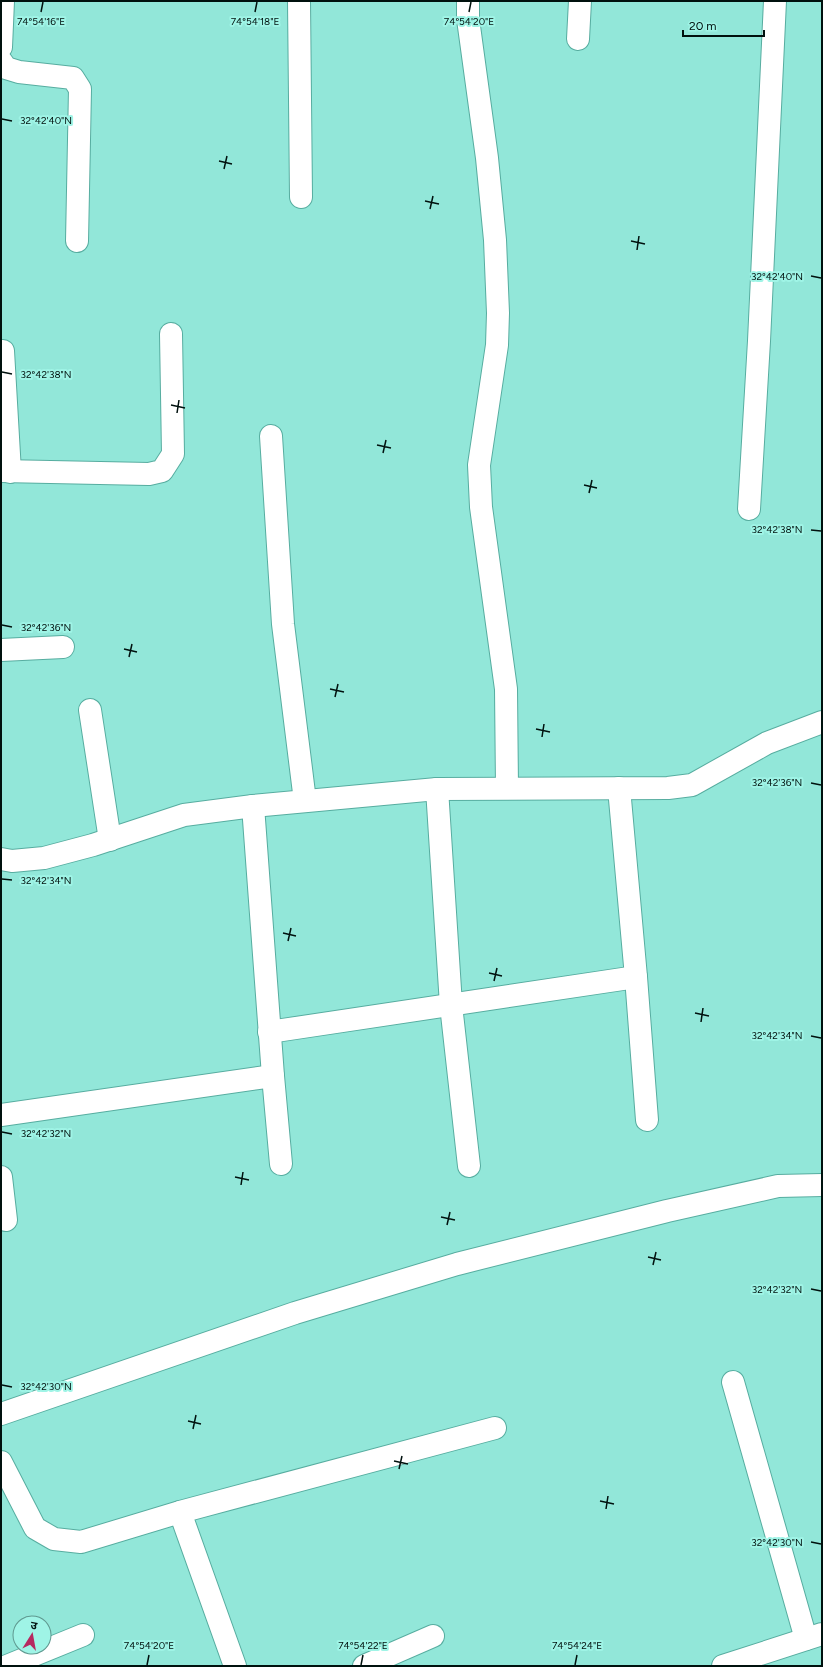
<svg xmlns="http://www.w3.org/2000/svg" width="823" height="1667" font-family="Figtree,'Noto Sans Devanagari',sans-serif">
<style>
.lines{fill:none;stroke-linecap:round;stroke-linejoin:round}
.minor-casing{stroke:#57ada0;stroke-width:24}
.minor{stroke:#fff;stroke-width:22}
.ticks{fill:none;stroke:#00110e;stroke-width:1.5}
.ticks-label{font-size:10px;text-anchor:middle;fill:#00110e;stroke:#9ff4e6;stroke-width:4;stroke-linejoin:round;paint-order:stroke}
</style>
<rect width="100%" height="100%" fill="#92e7d9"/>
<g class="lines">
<defs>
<g id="minor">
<polyline points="299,1 301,197"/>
<polyline points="468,1 468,19 487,158 495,240 498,313 497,345 479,465 481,507 506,689 507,788"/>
<polyline points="578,39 580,1"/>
<polyline points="1,47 3,1"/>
<polyline points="1,61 6,68 19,72 73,78 80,89 77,241"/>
<polyline points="3,351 10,472"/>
<polyline points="271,436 283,624 305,801"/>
<polyline points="1,471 149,474 162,471 173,454 171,334"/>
<polyline points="749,509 759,341 775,1"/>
<polyline points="1,650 63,647"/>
<polyline points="90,710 110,840"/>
<polyline points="619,788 636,977 647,1120"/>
<polyline points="437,789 451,1005 469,1166"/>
<polyline points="253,806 273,1076 281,1164"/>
<polyline points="1,859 12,861 44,858 93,845 184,815 253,806 437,789 668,788 692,785 767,743 822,722"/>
<polyline points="269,1032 636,977"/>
<polyline points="1,1115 273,1076"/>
<polyline points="1,1177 6,1220"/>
<polyline points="733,1382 806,1639"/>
<polyline points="1,1414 295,1313 457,1264 667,1211 778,1186 822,1185"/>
<polyline points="1,1462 35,1528 54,1539 81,1542 180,1512 495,1428"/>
<polyline points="180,1512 235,1666"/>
<polyline points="7,1666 83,1635"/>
<polyline points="364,1666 433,1636"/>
<polyline points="723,1666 822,1634"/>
</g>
</defs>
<use href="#minor" class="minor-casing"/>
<use href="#minor" class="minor"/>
</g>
<path class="ticks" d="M 41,12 L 43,2M 255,12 L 257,2M 469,12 L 471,2M 2,119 L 12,121M 219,161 L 232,164M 224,169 L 227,156M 425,201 L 439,204M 430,209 L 433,196M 631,241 L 645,244M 637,250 L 639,236M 811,276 L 821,278M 2,372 L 12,374M 171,405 L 185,408M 177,413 L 179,400M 377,445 L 391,448M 383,453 L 386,440M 584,485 L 597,488M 589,493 L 592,480M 811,530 L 821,531M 2,625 L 12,627M 124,649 L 137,652M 129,657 L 132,644M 330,689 L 344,692M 335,697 L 338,684M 536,729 L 550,732M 542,737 L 544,724M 811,783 L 821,785M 2,879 L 12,880M 283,933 L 296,936M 288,941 L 291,928M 489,973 L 502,976M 494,981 L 497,968M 695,1013 L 709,1016M 701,1022 L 703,1008M 811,1036 L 821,1038M 2,1132 L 12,1134M 235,1177 L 249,1180M 241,1185 L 243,1172M 441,1217 L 455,1220M 447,1225 L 450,1212M 648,1257 L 661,1260M 653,1265 L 656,1252M 811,1289 L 821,1291M 2,1385 L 12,1387M 188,1421 L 201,1424M 193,1429 L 196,1415M 394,1461 L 408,1464M 399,1469 L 402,1456M 600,1501 L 614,1504M 606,1509 L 608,1496M 811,1542 L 821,1544M 147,1665 L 149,1655M 361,1665 L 363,1655M 575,1665 L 577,1655"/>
<g class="ticks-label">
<text x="41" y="25">74°54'16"E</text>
<text x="255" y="25">74°54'18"E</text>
<text x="469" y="25">74°54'20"E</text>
<text x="46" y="124">32°42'40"N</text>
<text x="777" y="280">32°42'40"N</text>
<text x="46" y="378">32°42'38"N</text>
<text x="777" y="533">32°42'38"N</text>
<text x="46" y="631">32°42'36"N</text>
<text x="777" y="786">32°42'36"N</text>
<text x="46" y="884">32°42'34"N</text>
<text x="777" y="1039">32°42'34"N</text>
<text x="46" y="1137">32°42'32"N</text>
<text x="777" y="1293">32°42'32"N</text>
<text x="46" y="1390">32°42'30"N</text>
<text x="777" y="1546">32°42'30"N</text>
<text x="149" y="1649">74°54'20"E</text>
<text x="363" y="1649">74°54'22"E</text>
<text x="577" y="1649">74°54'24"E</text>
</g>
<rect width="823" height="1667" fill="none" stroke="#00110e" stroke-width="4"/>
<g transform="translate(32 1635) rotate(11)"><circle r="19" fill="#9ff4e6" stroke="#5f9990"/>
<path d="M0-3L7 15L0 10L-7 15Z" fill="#b62960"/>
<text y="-6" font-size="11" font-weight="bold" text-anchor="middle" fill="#00110e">उ</text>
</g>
<path d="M683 30v6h81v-6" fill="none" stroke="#00110e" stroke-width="2"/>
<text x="689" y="30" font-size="12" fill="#00110e" stroke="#9ff4e6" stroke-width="3" paint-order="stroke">20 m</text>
</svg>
